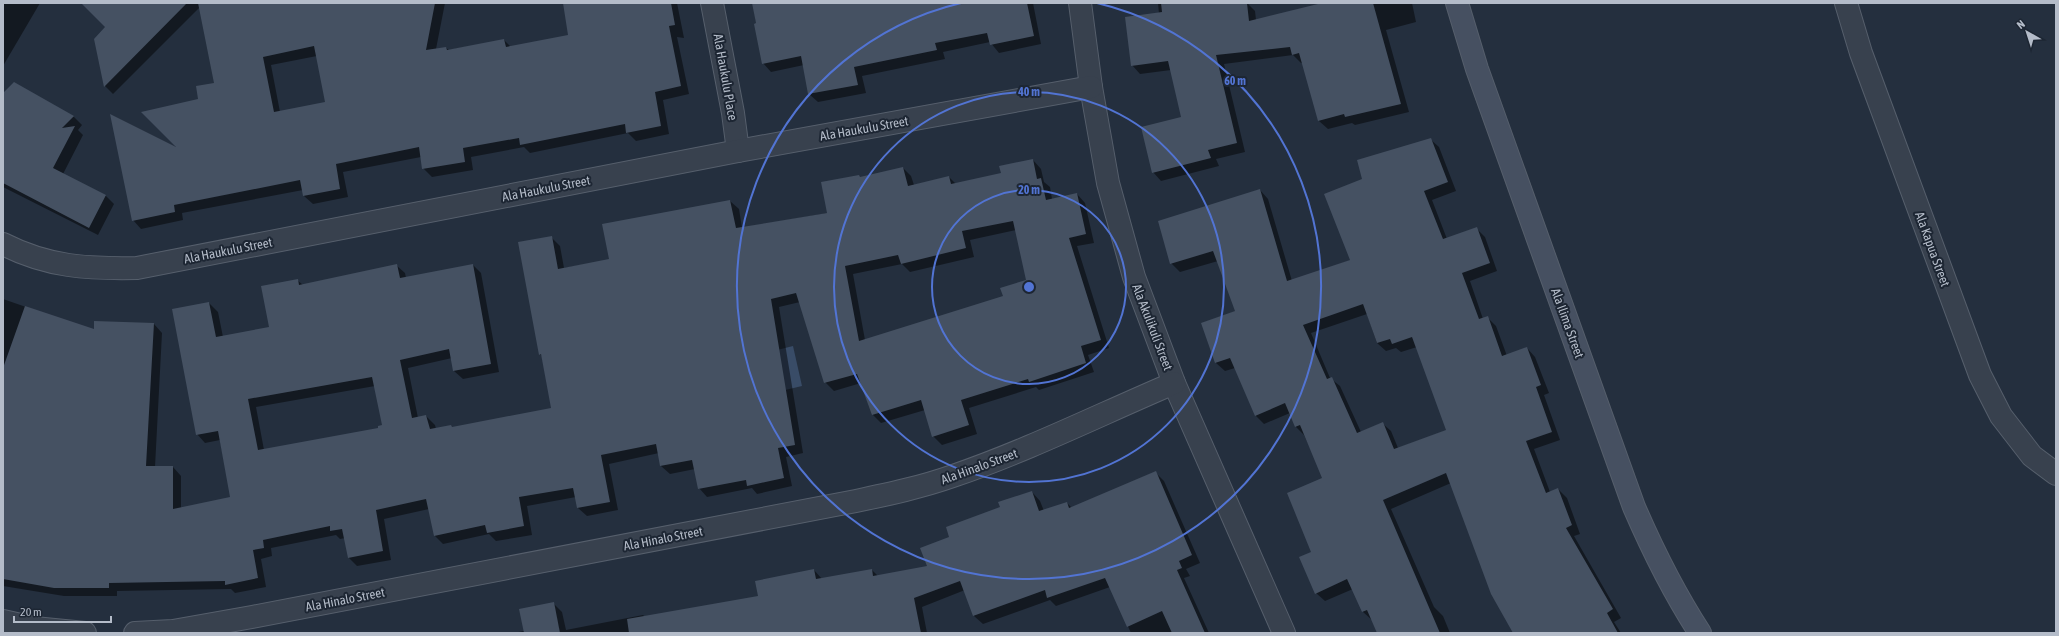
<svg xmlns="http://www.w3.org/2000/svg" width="2059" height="636" font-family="'Asap Condensed',sans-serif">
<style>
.water{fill:#394c67}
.shadow{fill:#0007;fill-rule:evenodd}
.building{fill:#455162;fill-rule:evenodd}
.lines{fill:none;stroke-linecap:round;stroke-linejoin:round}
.street-casing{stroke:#565f6c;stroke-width:24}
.secondary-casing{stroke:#565f6c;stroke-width:24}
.street{stroke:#38414e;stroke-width:22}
.secondary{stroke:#465061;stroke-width:22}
.ring{fill:none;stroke:#5274d3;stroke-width:2}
.labels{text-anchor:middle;stroke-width:4;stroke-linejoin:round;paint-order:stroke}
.street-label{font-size:13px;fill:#b4bcc9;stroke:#1d2633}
.centre{fill:#5274d3;stroke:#1d2633;stroke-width:2}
.ring-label{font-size:12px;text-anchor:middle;font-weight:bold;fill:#5274d3;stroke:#1d2633;stroke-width:4;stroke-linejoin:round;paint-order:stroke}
</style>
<rect width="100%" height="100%" fill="#242f3e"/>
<polygon class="water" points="793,346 802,386 781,391 773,351"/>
<g class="shadow">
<polygon points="3,3 40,3 3,66"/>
<polygon points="91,3 317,3 327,54 271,65 280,112 326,103 341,3 445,3 436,49 446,48 449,50 504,40 511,47 570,36 564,3 677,3 684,38 677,37 689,94 663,100 669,134 636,141 628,133 530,153 524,147 471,157 473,170 432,177 423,168 421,157 343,172 348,197 313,204 304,196 303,190 182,213 183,220 141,229 133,220 180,150 199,100 215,84 200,7 113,94 105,86 107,27"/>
<polygon points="753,3 1033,3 1041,44 999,53 990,42 943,52 945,59 862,76 866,93 818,102 809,94 804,65 771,72 763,63"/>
<polygon points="1158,3 1247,3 1255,11 1256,20 1326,3 1412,3 1416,22 1386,30 1409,112 1355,125 1352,123 1328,129 1319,121 1303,63 1301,63 1293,55 1224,64 1245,152 1216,159 1219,166 1161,181 1153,172 1182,118 1171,70 1140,74 1132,65 1159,14"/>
<polygon points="14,83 74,117 82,125 78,130 83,135 63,174 106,196 114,204 98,235 3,187 3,94"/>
<path d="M 1430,139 L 1439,147 L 1456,191 L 1432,200 L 1447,239 L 1476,228 L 1485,237 L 1497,271 L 1470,281 L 1483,319 L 1487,317 L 1496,326 L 1507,356 L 1527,348 L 1535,357 L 1549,393 L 1544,395 L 1560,440 L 1534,449 L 1550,492 L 1558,489 L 1567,498 L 1580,534 L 1574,536 L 1621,618 L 1614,622 L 1621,633 L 1514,633 L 1451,483 L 1391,509 L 1434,607 L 1443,616 L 1450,633 L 1378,633 L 1372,620 L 1363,612 L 1353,589 L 1325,601 L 1316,593 L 1313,552 L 1324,478 L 1304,435 L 1296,427 L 1290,413 L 1264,424 L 1256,416 L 1235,368 L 1225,371 L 1216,363 L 1203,323 L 1236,311 L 1218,261 L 1180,272 L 1171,263 L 1260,190 L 1268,199 L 1292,281 L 1351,260 L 1364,180 ZM 1367,314 L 1377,343 L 1386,351 L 1396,348 L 1401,352 L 1417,347 L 1448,430 L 1398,448 L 1391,431 L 1382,423 L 1361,432 L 1340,386 L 1330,378 L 1311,333 Z"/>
<path d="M 1033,160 L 1041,169 L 1044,182 L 1050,187 L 1052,199 L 1077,194 L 1085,203 L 1094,243 L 1077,246 L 1109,348 L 1088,355 L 1094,372 L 1039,390 L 1036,387 L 969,408 L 977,434 L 942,445 L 933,436 L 925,410 L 881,423 L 873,415 L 861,383 L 834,391 L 825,382 L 800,302 L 779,307 L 803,453 L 786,457 L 792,486 L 757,494 L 752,488 L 707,497 L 699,488 L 695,469 L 670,474 L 661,466 L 659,453 L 609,464 L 618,510 L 587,516 L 578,508 L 576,497 L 527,506 L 532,535 L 496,541 L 489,534 L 443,544 L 435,536 L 429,509 L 384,519 L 391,560 L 357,566 L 349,558 L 345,538 L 340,539 L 336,535 L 271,548 L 272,556 L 261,559 L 266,587 L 235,593 L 231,589 L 117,591 L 117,596 L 64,596 L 3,586 L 3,299 L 95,331 L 154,324 L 162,333 L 155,467 L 173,467 L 181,476 L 181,508 L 231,498 L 220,440 L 205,443 L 197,434 L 209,303 L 218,312 L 223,337 L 270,328 L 297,280 L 303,285 L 396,265 L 405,273 L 406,278 L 473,265 L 481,273 L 499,372 L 463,379 L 454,371 L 452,358 L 408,368 L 418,418 L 426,416 L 435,425 L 436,429 L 453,428 L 552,409 L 542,356 L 540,354 L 551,237 L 560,246 L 564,268 L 610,260 L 730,201 L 739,209 L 742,228 L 828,213 L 860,178 L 903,168 L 911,176 L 914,185 L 949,177 L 956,184 L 1002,174 ZM 1016,230 L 1027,281 L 1004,297 L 865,340 L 853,274 L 902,264 L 910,272 L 974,257 L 970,240 ZM 375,386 L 383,426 L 380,429 L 264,450 L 256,407 Z"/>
<polygon points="1155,472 1164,481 1200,563 1186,569 1190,576 1184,578 1209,633 1131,633 1110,587 1056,606 1050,600 983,624 974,616 965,590 922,607 927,633 513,633 524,631 553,603 562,612 566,630 643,615 645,617 759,597 814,570 822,579 872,570 878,576 928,567 951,537 1032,492 1040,501 1044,511 1067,503 1072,508"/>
</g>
<g class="building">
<polygon points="81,3 187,3 104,87 94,39 105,27"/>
<path d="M 198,3 L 435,3 L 426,50 L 446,47 L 447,50 L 504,39 L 506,47 L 568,35 L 563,3 L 671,3 L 675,25 L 669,26 L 681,86 L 655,92 L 661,126 L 626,133 L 625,124 L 520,145 L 519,138 L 463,148 L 465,162 L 422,169 L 419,147 L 336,164 L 340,189 L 303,196 L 300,180 L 174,205 L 175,212 L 132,221 L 110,114 L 176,147 L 141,112 L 198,99 L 196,86 L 214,83 ZM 314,46 L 325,102 L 274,112 L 263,57 Z"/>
<polygon points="752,3 1027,3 1034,36 990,45 987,33 935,43 937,50 854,67 858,85 808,94 801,56 762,64 754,24 756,23"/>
<polygon points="1161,3 1247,3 1249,21 1322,3 1373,3 1401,104 1345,117 1344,114 1318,121 1299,53 1292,55 1290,47 1216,55 1237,143 1208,150 1211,158 1152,173 1141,127 1181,117 1168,61 1131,66 1125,17 1162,12"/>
<polygon points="14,82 74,116 62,128 75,126 53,168 106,195 89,228 3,183 3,93"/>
<path d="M 1431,138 L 1448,182 L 1424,191 L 1443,239 L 1477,227 L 1490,263 L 1462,273 L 1479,319 L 1488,316 L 1502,356 L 1527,347 L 1541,385 L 1536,387 L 1552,432 L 1526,441 L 1546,493 L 1558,488 L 1572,525 L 1566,528 L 1613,609 L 1607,613 L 1618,633 L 1513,633 L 1491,594 L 1446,473 L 1383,500 L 1440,633 L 1377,633 L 1367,610 L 1362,612 L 1347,579 L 1315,594 L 1299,557 L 1311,552 L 1287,493 L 1322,478 L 1300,425 L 1295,427 L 1285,403 L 1255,416 L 1230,358 L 1215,363 L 1201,323 L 1235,311 L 1213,251 L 1170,264 L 1158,221 L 1260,189 L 1287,281 L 1350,260 L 1324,194 L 1362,179 L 1357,160 ZM 1363,304 L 1377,343 L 1390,339 L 1392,344 L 1412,337 L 1446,430 L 1394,449 L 1383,422 L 1357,433 L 1332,377 L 1327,379 L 1303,325 Z"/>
<path d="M 1033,159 L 1037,179 L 1041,178 L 1046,200 L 1077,193 L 1086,234 L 1069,238 L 1101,340 L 1081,346 L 1086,363 L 1029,382 L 1028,379 L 961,400 L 969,425 L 932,437 L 921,400 L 872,415 L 857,374 L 824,383 L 796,293 L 771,299 L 795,445 L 778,448 L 784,478 L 747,486 L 746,480 L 698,489 L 692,460 L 660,466 L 656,444 L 601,455 L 610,502 L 577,508 L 573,488 L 519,497 L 524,526 L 487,533 L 485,525 L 434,536 L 426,499 L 376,510 L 383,551 L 348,558 L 342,529 L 330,531 L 330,526 L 263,540 L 264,548 L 253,550 L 258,578 L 225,585 L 225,581 L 109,583 L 109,588 L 54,588 L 3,579 L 3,368 L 25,306 L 94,329 L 94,321 L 154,323 L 146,466 L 173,466 L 173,509 L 230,497 L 218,431 L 196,435 L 172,309 L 209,302 L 216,337 L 269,327 L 261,286 L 298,279 L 299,285 L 397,264 L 400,278 L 473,264 L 491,364 L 453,371 L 449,349 L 400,360 L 412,418 L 426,415 L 430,429 L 451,425 L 452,427 L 551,408 L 541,354 L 539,355 L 518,242 L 552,236 L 558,269 L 609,259 L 602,224 L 730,200 L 736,228 L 827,213 L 821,182 L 859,175 L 860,177 L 903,167 L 908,186 L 949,176 L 951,184 L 1001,173 L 999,166 ZM 1013,221 L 1026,280 L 1000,288 L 1003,296 L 859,341 L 845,266 L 898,255 L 901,264 L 966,248 L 962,231 ZM 372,377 L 382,425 L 378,426 L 378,428 L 258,450 L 248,399 Z"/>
<polygon points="1156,471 1192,555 1179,561 1182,568 1177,570 1205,633 1172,633 1162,611 1127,627 1105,578 1047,598 1045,590 973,616 960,581 914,598 921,633 629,633 627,619 758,596 755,581 814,569 816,579 872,569 873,576 927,566 920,548 949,537 946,527 1000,507 998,502 1032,491 1039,511 1067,502 1069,508"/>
<polygon points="554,602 560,633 524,633 519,609"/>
</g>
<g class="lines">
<defs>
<g id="street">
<polyline points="712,3 733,113 738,151"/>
<polyline points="1080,3 1091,87 1108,183 1134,277 1174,383 1284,633"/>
<polyline points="1846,3 1861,53 1980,375 2001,416 2032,456 2056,474"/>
<path d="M 3,244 C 48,267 88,269 137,268 L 738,151 L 1091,87"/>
<polyline points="3,621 34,628 85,633"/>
<path d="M 135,633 L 173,631 L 252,617 L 856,501 C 889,494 922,487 953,476 C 1029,450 1101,414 1174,383"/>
</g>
<path id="secondary" d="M 1457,3 L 1477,69 L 1634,507 C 1653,551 1674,593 1700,633"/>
</defs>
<use href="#street" class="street-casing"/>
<use href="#secondary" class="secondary-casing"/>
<use href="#street" class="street"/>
<use href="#secondary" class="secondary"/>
</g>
<g class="ring">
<circle cx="1029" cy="287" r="97"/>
<circle cx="1029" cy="287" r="195"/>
<path d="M1097 3A292 292 0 1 1 961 3"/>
</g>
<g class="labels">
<g class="street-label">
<text transform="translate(726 77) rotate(80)" y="5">Ala Haukulu Place</text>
<text transform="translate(864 128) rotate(-10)" y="5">Ala Haukulu Street</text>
<text transform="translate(546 188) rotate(-11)" y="5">Ala Haukulu Street</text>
<text transform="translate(1933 249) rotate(70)" y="5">Ala Kapua Street</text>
<text transform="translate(228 250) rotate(-11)" y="5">Ala Haukulu Street</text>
<text transform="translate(1568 323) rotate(70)" y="5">Ala Ilima Street</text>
<text transform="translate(1153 327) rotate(69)" y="5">Ala Akulikuli Street</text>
<text transform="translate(979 466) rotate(-20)" y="5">Ala Hinalo Street</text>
<text transform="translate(663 538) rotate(-11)" y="5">Ala Hinalo Street</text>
<text transform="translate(345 599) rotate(-11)" y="5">Ala Hinalo Street</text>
</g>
</g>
<circle cx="1029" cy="287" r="6" class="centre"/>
<g class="ring-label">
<text x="1235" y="85">60 m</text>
<text x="1029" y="96">40 m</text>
<text x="1029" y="194">20 m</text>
</g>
<rect width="2059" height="636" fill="none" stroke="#b4bcc9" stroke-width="8"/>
<g transform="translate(2027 32) rotate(321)" stroke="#1d2633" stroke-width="3" paint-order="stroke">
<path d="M0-3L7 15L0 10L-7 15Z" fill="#b4bcc9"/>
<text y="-6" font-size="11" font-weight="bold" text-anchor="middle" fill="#b4bcc9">N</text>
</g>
<path d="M14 616v6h97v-6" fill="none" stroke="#b4bcc9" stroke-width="2"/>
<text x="20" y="616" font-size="12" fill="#b4bcc9" stroke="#1d2633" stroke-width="3" paint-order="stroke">20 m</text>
</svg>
